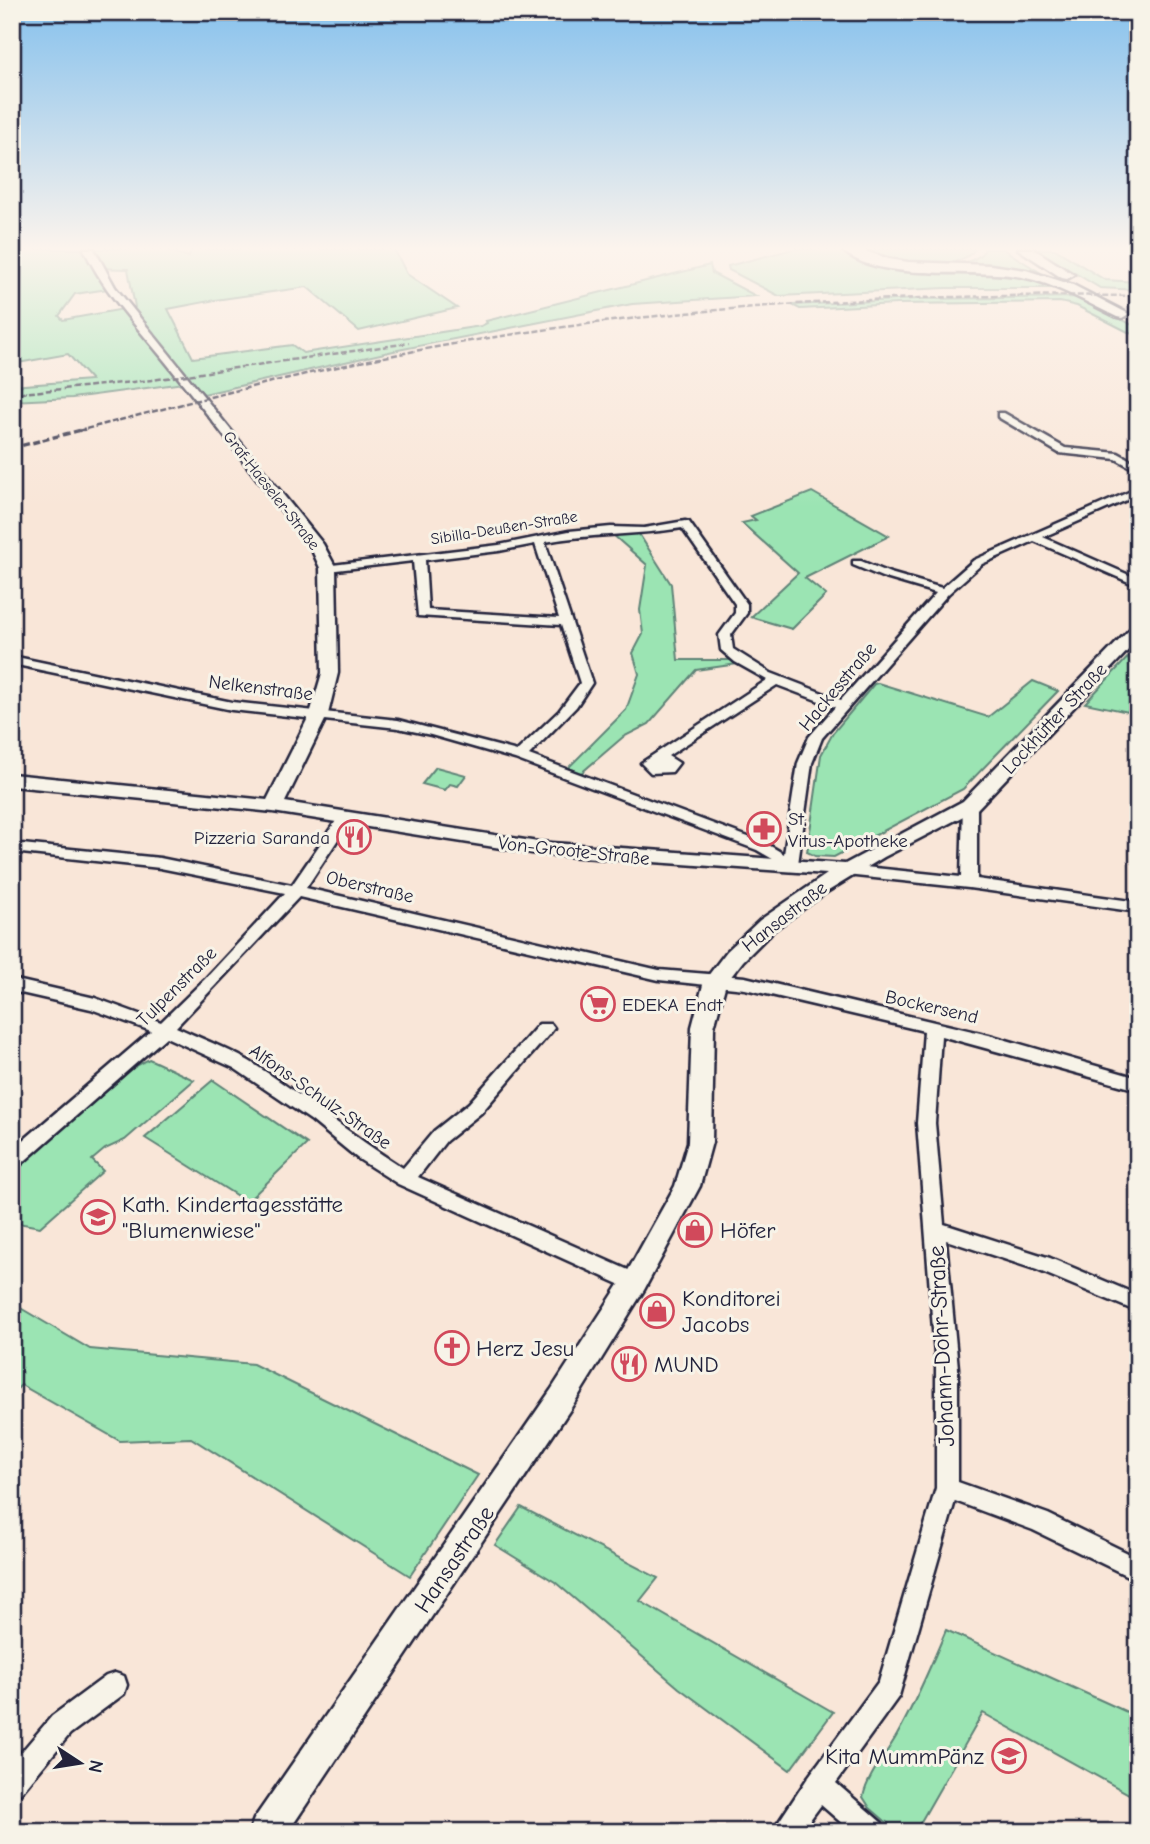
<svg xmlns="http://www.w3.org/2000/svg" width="1150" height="1844" font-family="'Comic Neue',sans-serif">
	<rect width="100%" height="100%" fill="#f9e6d8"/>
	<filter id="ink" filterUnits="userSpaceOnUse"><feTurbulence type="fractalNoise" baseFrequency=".0143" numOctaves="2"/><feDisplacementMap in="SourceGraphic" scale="14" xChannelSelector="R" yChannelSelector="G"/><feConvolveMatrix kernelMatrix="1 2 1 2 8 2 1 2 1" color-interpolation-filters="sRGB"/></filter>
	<g filter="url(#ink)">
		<g fill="#9be4b3" stroke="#5e8377" stroke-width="2" fill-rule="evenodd">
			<path d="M12 249H164L189 257 191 249H394L407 274 457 308 359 331 307 287 215 300 168 309 193 358 292 345 303 353 481 326 487 323 486 321 710 265 712 273 756 296 632 304 398 350 204 394 191 382 72 398 12 401V386L91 380 68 354 12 364ZM94 268 128 269 135 307 63 320 59 316 75 294 108 289Z"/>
			<path d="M793 249H842L863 259 1008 273 1063 288H946L779 296 729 270 728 266Z"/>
			<path d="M852 249C860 249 865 254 873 256 896 263 972 275 985 249H1003L1049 278C992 273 902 274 852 249Z"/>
			<path d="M866 249H975C958 274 890 260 866 249Z"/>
			<path d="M1035 249H1055L1105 280 1138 282V290L1100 288Z"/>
			<path d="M1081 297 1138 328V337L1077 306 1060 302 897 304 800 309 792 305 919 299Z"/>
			<path d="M812 492 889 536 805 578 826 595 792 629 751 617 798 573 742 523 756 520 751 516Z"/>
			<path d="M612 534H639L671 584 678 660H731L738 664 696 670 649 724 623 737 580 774 567 769 626 710 639 674 633 653 643 634 640 610 647 565Z"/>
			<path d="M1138 647V714L1085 703 1133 652Z"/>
			<path d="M1033 681 1058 691 963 789 834 857 815 856 807 852 821 755 833 733 874 684 878 683 988 717Z"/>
			<path d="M436 767 466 775 458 786 450 784 445 790 422 784Z"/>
			<path d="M149 1059 194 1080 125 1140 105 1149 92 1160 103 1171 40 1227 12 1222V1173L134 1067Z"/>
			<path d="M213 1080 307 1144 247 1202 145 1138Z"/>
			<path d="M12 1303 90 1349 253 1364 478 1475 410 1576 191 1438 120 1441 21 1385 12 1394Z"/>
			<path d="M521 1507 658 1578 640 1601 833 1712 790 1770 679 1688 555 1582 495 1545Z"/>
			<path d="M946 1630 1138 1717V1799L983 1713 915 1832H898L870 1808 863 1797C868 1774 886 1755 897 1735 916 1701 931 1666 946 1630Z"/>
		</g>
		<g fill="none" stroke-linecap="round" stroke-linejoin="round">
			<g stroke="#22223b" stroke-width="5">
				<g id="street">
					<path d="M998 413H1004L1065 448 1118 453 1138 464V471L1116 459 1059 453 998 417Z"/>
					<path d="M1138 488V495L1043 537 1138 579V586L1034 541 982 564 948 594 822 738 812 763 798 864 790 869 757 850 515 759 431 735 398 728 232 710 12 664V656L232 702 398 720 517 751 559 711 580 683 561 625 418 616 413 561 328 571 324 570V566L499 545 569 531 611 527 644 528 685 521 689 522 747 604V613L731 635 733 649 771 673 841 700 936 593 882 577 853 565V561H861L890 573 942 588 974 560ZM682 528 735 604V613L719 635 721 650 735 662 767 680 641 763 651 773 672 772 679 763 668 756 777 685 835 707 809 737 798 763 784 854 767 844 529 755 576 707 592 683 545 542C591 533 636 536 682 528ZM535 544 559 618 428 610 425 560 499 551Z"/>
					<path d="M970 801 977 805V879L1138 902V912L969 888 846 875 838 870 846 865 961 877 963 805Z"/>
					<path d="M345 814 352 818 306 888 659 970 745 977 989 1035 1138 1078V1090L941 1036 935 1123 944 1224 1050 1258 1138 1295V1312L1037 1270 946 1240 958 1368V1482L1048 1514 1138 1558V1581L1033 1530 955 1501 899 1696 836 1783 882 1823 886 1832H852L821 1805 801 1832H772L809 1776 879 1681 936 1488V1368L917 1123 924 1031 745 989 659 980 299 897 176 1027C200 1038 226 1048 249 1061 302 1094 350 1135 403 1168L434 1131 469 1103 539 1024H551L554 1028 551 1032 481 1113 446 1141 418 1177 642 1276 645 1282 642 1288 635 1290 628 1288 398 1184 357 1158 312 1121 234 1068 166 1037 19 1166 12 1168V1150L151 1031 91 1009 12 991V979L95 998 161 1022 205 979 285 893 160 868 12 852V843L160 858 292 885 340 815Z"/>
					<path d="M115 1673 124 1676 127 1685 124 1694 70 1734 21 1793 12 1797V1763L52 1716 106 1676Z"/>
				</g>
			</g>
			<g stroke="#22223b" stroke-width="5">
				<path id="secondary" d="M84 249H94L115 287 323 544 336 568 338 673 328 714 285 802 538 842 845 864 963 801 1132 627 1138 625V640L977 809 884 857 825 893 774 930 743 961 726 983 714 1027 712 1142 700 1186 644 1290 571 1408 288 1832H249L254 1819 551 1390 626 1274 675 1186 688 1142 692 1027 704 981 727 951 760 920 827 874 538 854 273 812 12 786V774L267 800 310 714 322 673 320 568 311 548C264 489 219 428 172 370 141 330 105 295 84 249Z"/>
			</g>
			<g stroke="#22223b" stroke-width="5">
				<g id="highway">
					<path d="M841 249H859L889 259 908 262 991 265 1026 270 1073 285 1129 314 1122 318 1117 317C1086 302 1055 284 1022 277 974 267 877 284 841 249Z"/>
					<path d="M1018 249H1034L1074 275 1067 279 1062 278Z"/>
				</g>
			</g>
			<use href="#street" fill="#f7f3e8" fill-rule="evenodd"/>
			<use href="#secondary" fill="#f7f3e8" fill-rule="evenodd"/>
			<use href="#highway" fill="#f7f3e8" fill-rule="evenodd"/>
			<g stroke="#22223b" stroke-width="2.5" stroke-dasharray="6 2.5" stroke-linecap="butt">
				<path d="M12 394 152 380 409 343"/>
				<path d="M78 431C212 396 346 361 483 339 700 304 918 293 1138 296"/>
			</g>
			<path stroke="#22223b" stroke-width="3.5" stroke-dasharray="7 3.5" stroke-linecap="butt" d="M12 448 85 429"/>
		</g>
	</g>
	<linearGradient id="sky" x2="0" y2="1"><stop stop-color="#86c1ed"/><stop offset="0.49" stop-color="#fcf4ed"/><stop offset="1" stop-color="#fcf4ed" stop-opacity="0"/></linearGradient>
	<rect width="1150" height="507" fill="url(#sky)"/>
	<defs>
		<g id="pharmacy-ring" transform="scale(1.75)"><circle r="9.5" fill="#f7f3e8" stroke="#d1495b" stroke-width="1.5"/><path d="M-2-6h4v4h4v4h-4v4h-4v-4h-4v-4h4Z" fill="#d1495b"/></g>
		<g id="restaurant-ring" transform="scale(1.75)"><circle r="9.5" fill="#f7f3e8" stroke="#d1495b" stroke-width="1.5"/><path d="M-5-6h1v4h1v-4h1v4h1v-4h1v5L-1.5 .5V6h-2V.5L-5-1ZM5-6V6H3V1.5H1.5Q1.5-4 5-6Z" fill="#d1495b"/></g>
		<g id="supermarket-ring" transform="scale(1.75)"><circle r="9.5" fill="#f7f3e8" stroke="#d1495b" stroke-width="1.5"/><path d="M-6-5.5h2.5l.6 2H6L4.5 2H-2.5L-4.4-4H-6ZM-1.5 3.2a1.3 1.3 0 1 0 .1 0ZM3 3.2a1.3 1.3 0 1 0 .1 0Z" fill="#d1495b"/></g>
		<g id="school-ring" transform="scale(1.75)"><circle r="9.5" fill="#f7f3e8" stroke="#d1495b" stroke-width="1.5"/><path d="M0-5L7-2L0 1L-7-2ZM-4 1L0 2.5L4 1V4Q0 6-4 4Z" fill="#d1495b"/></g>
		<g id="shop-ring" transform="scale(1.75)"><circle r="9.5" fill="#f7f3e8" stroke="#d1495b" stroke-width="1.5"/><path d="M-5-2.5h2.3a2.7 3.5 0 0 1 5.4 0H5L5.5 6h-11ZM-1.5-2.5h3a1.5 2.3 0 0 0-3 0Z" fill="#d1495b"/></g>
		<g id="church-ring" transform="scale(1.75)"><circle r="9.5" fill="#f7f3e8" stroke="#d1495b" stroke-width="1.5"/><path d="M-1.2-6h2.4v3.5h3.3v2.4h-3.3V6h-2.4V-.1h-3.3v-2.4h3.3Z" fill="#d1495b"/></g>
	</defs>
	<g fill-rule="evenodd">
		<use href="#pharmacy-ring" x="764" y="829"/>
		<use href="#restaurant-ring" x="354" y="837"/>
		<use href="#supermarket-ring" x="598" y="1004"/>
		<use href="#school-ring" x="98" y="1217"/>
		<use href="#shop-ring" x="695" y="1230"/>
		<use href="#shop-ring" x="657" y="1311"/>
		<use href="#church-ring" x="452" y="1348"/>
		<use href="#restaurant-ring" x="629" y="1364"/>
		<use href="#school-ring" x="1009" y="1756"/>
	</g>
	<g text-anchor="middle" stroke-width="6" stroke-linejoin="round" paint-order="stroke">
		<g font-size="16" fill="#22223b" stroke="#f7f3e8">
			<text transform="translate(272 490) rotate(52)" y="6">Graf-Haeseler-Straße</text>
			<text transform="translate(504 527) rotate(-9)" y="6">Sibilla-Deußen-Straße</text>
		</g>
		<g font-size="19" fill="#22223b" stroke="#f7f3e8">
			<text transform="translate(837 686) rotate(-50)" y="7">Hackesstraße</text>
			<text transform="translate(261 687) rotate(7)" y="7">Nelkenstraße</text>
			<text transform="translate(1054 718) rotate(-47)" y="7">Lockhütter Straße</text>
			<text transform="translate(574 850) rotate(6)" y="7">Von-Groote-Straße</text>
			<text transform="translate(370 886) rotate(13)" y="7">Oberstraße</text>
			<text transform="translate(784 916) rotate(-38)" y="7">Hansastraße</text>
			<text transform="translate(176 986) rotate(-45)" y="7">Tulpenstraße</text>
			<text transform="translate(932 1006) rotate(13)" y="7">Bockersend</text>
			<text transform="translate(321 1096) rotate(35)" y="7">Alfons-Schulz-Straße</text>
		</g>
		<g font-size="19" fill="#22223b" stroke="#f7f3e8" text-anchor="start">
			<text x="788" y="825">St.<tspan x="788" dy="22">Vitus-Apotheke</tspan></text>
			<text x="330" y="844" text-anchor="end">Pizzeria Saranda</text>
			<text x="622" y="1011">EDEKA Endt</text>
		</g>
		<g font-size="23" fill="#22223b" stroke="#f7f3e8" text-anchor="start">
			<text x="122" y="1212">Kath. Kindertagesstätte<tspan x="122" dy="26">"Blumenwiese"</tspan></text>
			<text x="720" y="1238">Höfer</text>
			<text x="682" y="1306">Konditorei<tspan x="682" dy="26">Jacobs</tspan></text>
			<text x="476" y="1356">Herz Jesu</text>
			<text x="654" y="1372">MUND</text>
			<text x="984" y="1764" text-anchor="end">Kita MummPänz</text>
		</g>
		<g font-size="23" fill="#22223b" stroke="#f7f3e8">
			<text transform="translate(941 1346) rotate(-93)" y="8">Johann-Dohr-Straße</text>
			<text transform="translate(454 1559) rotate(-56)" y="8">Hansastraße</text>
		</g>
	</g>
	<rect width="1150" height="1844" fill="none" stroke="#f7f3e8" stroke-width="42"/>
	<rect x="21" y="21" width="1108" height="1802" fill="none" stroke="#22223b" stroke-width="2.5" filter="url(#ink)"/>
	<g transform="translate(80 1763) rotate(102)" stroke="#f7f3e8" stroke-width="5" paint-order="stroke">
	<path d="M0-5L12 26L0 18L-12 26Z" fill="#22223b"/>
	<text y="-10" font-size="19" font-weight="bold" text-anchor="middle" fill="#22223b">N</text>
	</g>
</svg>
